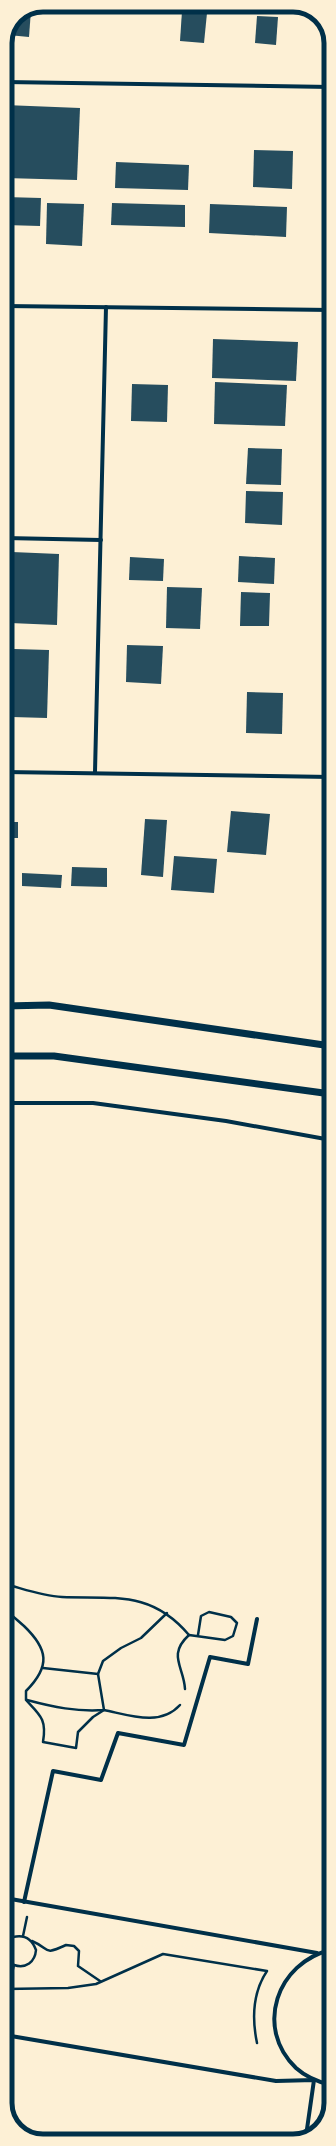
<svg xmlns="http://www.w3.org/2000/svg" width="336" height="2146" font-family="Quicksand,sans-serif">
	<rect width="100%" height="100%" fill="#fdf0d5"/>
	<g fill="#264d5e">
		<path d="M31 10 29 37 8 35 16 16Z"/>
		<path d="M182 11 207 13 204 43 180 41Z"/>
		<path d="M257 16 278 17 276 45 255 43Z"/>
		<path d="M5 105 80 108 77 180 5 178Z"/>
		<path d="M254 150 293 151 292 189 253 187Z"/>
		<path d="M116 162 189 165 188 190 115 188Z"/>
		<path d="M5 197 41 198 40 226 5 225Z"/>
		<path d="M47 203 84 204 82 246 46 244Z"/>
		<path d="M112 203 185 205V227L111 225Z"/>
		<path d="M210 204 287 207 286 237 209 233Z"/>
		<path d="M213 339 298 342 296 381 212 378Z"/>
		<path d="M215 382 287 385 285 426 214 424Z"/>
		<path d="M132 384 168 385 167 422 131 421Z"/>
		<path d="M248 448 282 449 281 485 246 484Z"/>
		<path d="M246 491 283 492 282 525 245 523Z"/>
		<path d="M12 552 59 554 57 625 10 623Z"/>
		<path d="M239 556 275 558 274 584 238 582Z"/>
		<path d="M130 557 164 559 163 581 129 580Z"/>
		<path d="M167 587 202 588 200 629 166 628Z"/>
		<path d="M241 592 270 593 269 626H240Z"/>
		<path d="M127 645 163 646 161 684 126 682Z"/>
		<path d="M14 649 49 650 47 718 12 717Z"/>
		<path d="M247 692 283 693 282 734 246 733Z"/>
		<path d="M231 811 270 814 266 855 227 852Z"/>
		<path d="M145 819 167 820 163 877 141 875Z"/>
		<rect x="5" y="822" width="13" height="16"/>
		<path d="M174 856 217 859 214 893 171 890Z"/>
		<path d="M72 867 107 868V887L71 886Z"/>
		<path d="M22 873 62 875 61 888 22 886Z"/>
	</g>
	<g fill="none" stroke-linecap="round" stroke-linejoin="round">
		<g stroke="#003049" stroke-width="2.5">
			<path d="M5 1584C24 1589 42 1596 62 1597 114 1599 151 1590 189 1635"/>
			<path d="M5 1610C12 1615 18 1621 24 1626 48 1649 51 1666 26 1691V1700C40 1715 47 1719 43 1742L76 1748 78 1732 93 1717 104 1710C129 1715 160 1727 180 1705"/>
			<path d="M43 1668 98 1674"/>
			<path d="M185 1689C184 1667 167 1655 189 1635L225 1640 233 1636 237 1623 231 1617 209 1612 201 1616 198 1635"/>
			<path d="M27 1700C53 1707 77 1712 104 1710L98 1674 103 1661 121 1648 141 1638 167 1613"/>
			<path d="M23 1936 27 1917"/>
			<path d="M5 1937H13"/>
			<path d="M32 1941C51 1949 42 1956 66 1945L74 1946 79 1951 78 1966 100 1981"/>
			<path d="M5 1946 13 1937C25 1934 32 1939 36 1950 35 1962 26 1969 14 1965L5 1955"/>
			<path d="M5 1989 68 1988 96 1984 163 1954 267 1971C253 1992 252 2019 257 2043"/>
			<path d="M8 1989 14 1965"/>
		</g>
		<g stroke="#003049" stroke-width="4">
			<path d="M5 82 331 87"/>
			<path d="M5 306 331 310"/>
			<path d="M5 538 101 540"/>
			<path d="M5 772 331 777"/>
			<path d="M95 772 106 307"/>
			<path d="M331 777V765"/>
			<path d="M5 1103H93L226 1121 331 1140"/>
			<path d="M5 1898 317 1953"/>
			<path d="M24 1902 53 1771 101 1780 118 1733 184 1745 210 1657 248 1664 257 1619"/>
			<path d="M331 1950C277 1962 254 2028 296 2068 306 2077 318 2082 331 2085"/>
			<path d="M5 2035 276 2081 314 2080 306 2136"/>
		</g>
		<g stroke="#003049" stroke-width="7">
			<path d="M5 1006 49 1005 331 1046"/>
			<path d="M5 1056H54L331 1094"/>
		</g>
	</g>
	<path d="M0 0H336V2146H0ZM43 12H293A31 31 0 0 1 324 43V2103A31 31 0 0 1 293 2134H43A31 31 0 0 1 12 2103V43A31 31 0 0 1 43 12Z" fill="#fdf0d5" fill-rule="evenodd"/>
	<path fill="none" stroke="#003049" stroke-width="5" d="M43 12H293A31 31 0 0 1 324 43V2103A31 31 0 0 1 293 2134H43A31 31 0 0 1 12 2103V43A31 31 0 0 1 43 12Z"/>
</svg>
